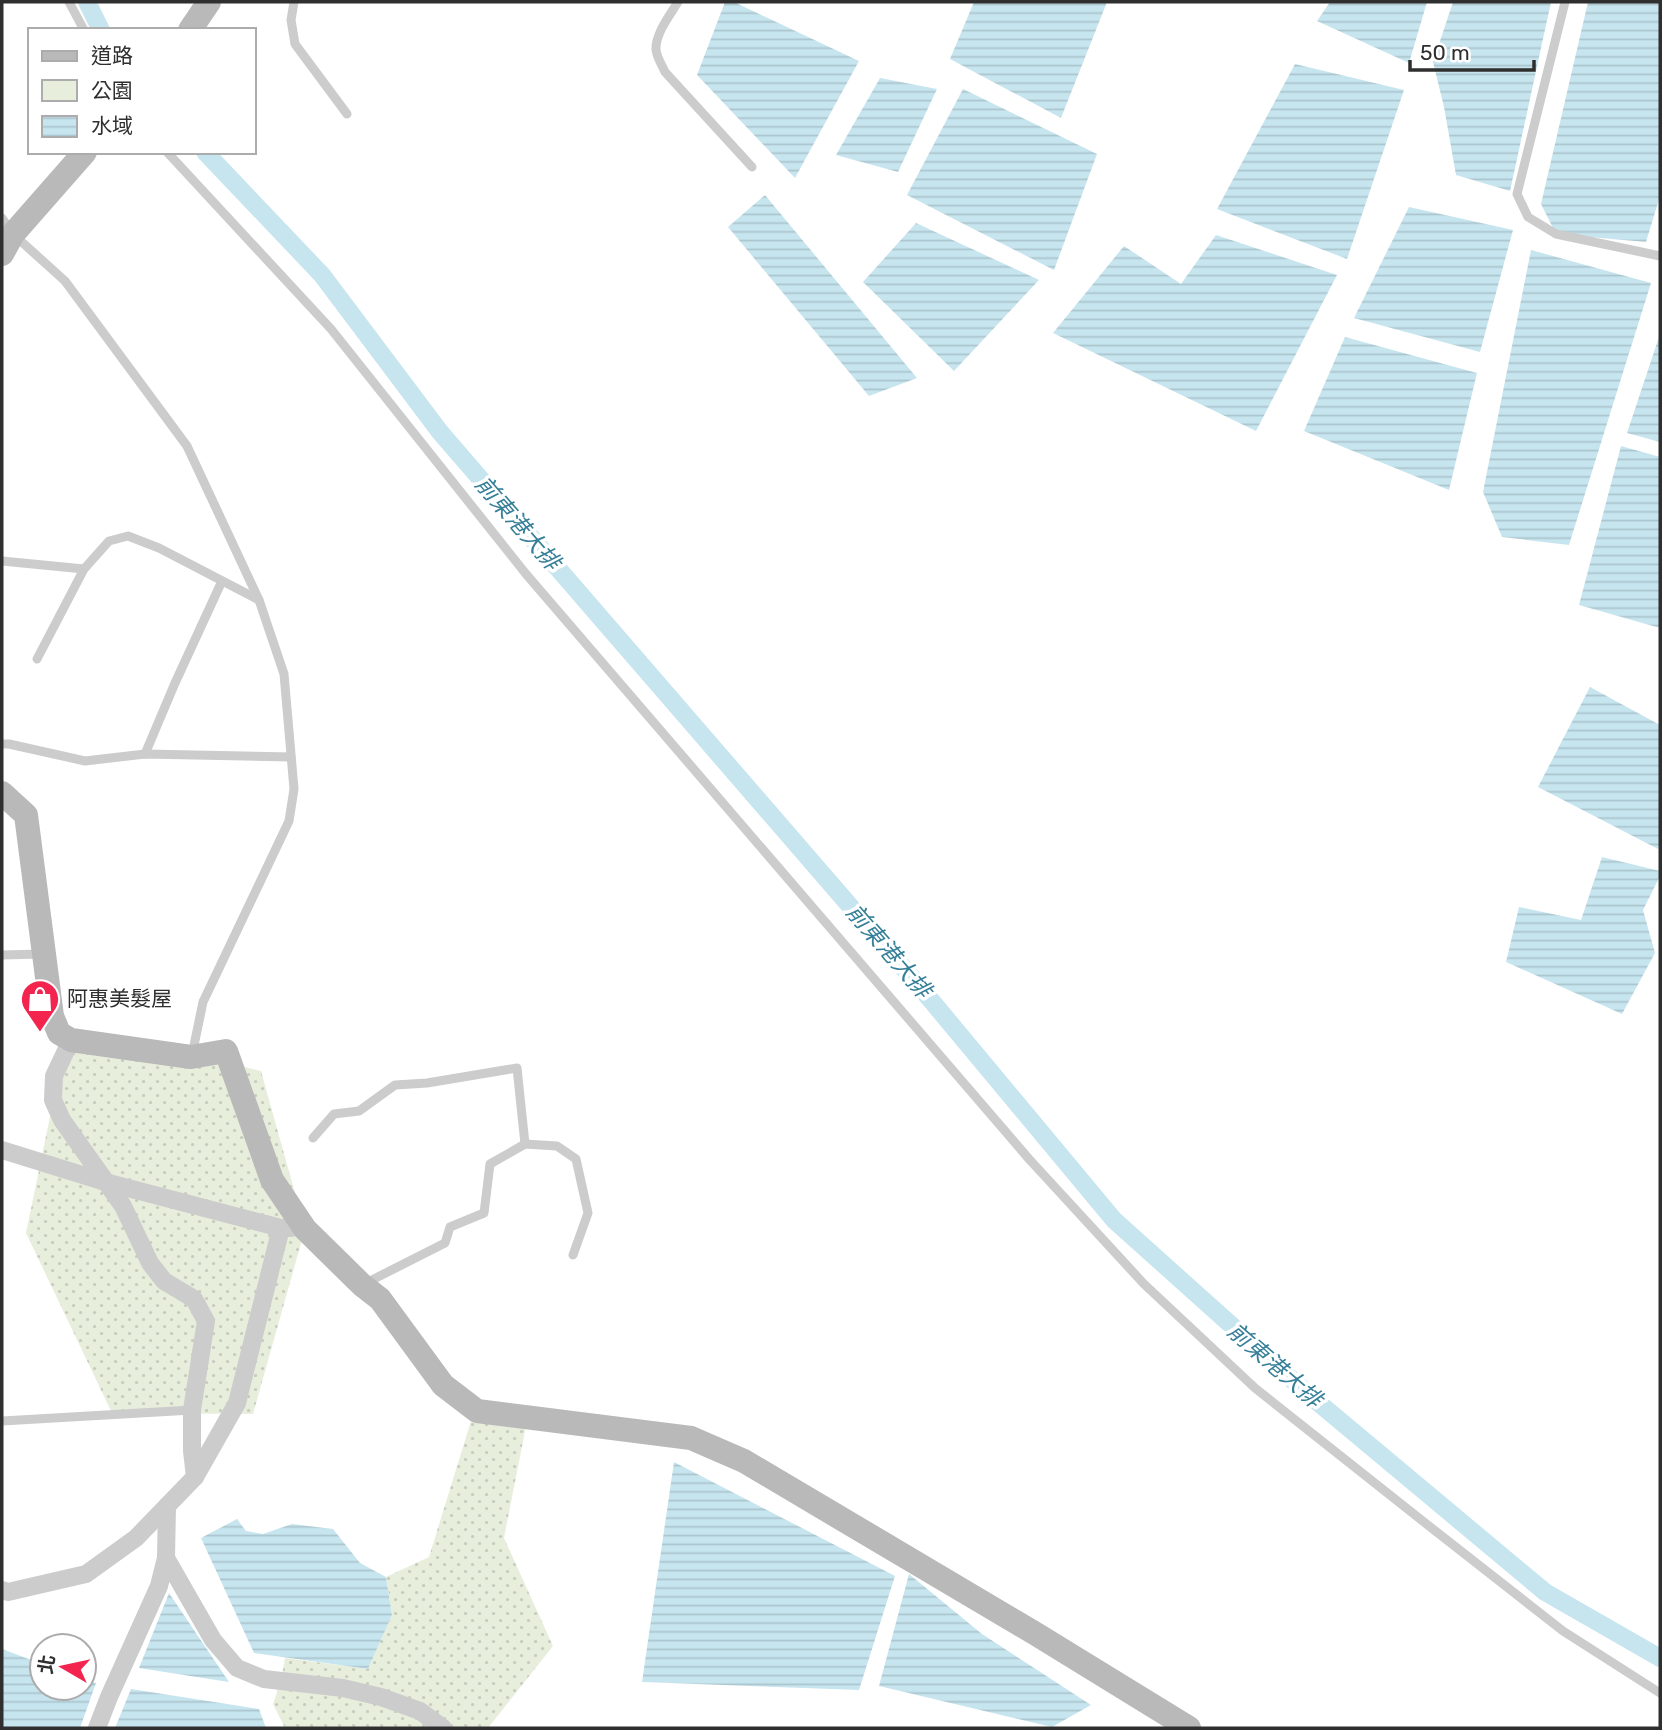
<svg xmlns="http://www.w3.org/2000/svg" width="1662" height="1730" font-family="Rubik,'Noto Sans TC',sans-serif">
	<defs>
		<pattern id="green-dots" width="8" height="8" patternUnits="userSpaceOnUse" patternTransform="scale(1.75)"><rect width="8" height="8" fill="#e8eedc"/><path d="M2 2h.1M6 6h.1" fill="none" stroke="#c7ccbd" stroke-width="1.8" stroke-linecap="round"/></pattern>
		<pattern id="water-rules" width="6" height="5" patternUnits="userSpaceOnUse" patternTransform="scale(1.75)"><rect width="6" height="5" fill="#c7e5ef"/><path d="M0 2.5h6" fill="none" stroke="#abc5cd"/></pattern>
	</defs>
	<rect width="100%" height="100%" fill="#fff"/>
	<g fill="url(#green-dots)">
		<path d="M65 1044 227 1063 261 1071 305 1229 253 1414 112 1413 26 1233Z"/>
		<path d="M475 1408 526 1426 504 1538 553 1646 488 1728H285L273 1704 281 1681 285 1658 368 1669 392 1615 386 1577 429 1557Z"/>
	</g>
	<g fill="url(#water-rules)">
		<path d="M725 2H734L859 61 795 178 697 75Z"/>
		<path d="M974 2H1107L1061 118 950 59Z"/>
		<path d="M1330 2H1427L1409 63 1317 21Z"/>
		<path d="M1453 2H1551L1510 191 1456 175 1444 107 1433 62Z"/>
		<path d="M1588 2H1660V196L1646 242 1556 234 1541 204Z"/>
		<path d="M1295 64 1404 90 1347 259 1217 209Z"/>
		<path d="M880 78 937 89 898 172 836 155Z"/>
		<path d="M963 89 1097 154 1054 270 907 195Z"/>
		<path d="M765 195 917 378 869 396 728 227Z"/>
		<path d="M1409 207 1513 230 1480 352 1354 318Z"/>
		<path d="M916 223 1039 280 954 371 863 282Z"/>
		<path d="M1216 235 1337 275 1256 431 1053 333 1124 246 1181 284Z"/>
		<path d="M1531 250 1651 283 1569 545 1502 537 1483 492Z"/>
		<path d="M1660 334V442L1627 433Z"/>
		<path d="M1345 337 1477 373 1449 490 1304 431Z"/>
		<path d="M1621 446 1660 457V628L1579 605Z"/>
		<path d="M1590 687 1660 725V843L1658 849 1538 787Z"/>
		<path d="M1602 857 1660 871V876L1643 910 1655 953 1622 1014 1506 962 1519 907 1581 920Z"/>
		<path d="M674 1462 895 1576 859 1690 642 1682Z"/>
		<path d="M237 1519 246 1531 263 1534 292 1524 333 1529 360 1563 386 1577 392 1615 368 1669 254 1653 201 1538Z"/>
		<path d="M909 1574 982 1634 1091 1705 1052 1727 879 1686Z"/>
		<path d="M169 1593 229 1682 139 1668Z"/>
		<path d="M2 1649 42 1664V1688H84V1679L96 1683 80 1728H2Z"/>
		<path d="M131 1689 259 1709 266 1728H115Z"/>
	</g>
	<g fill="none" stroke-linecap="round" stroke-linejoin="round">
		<g stroke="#c7e5ef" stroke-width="18">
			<path d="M87 2 101 30"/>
			<path d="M205 152 322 275 440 432 920 987 1114 1220 1308 1394 1545 1592 1660 1658"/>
		</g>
		<g stroke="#ccc" stroke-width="9">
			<path d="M69 2 84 30"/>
			<path d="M294 2 291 20 295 44 347 114"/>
			<path d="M678 2C670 15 655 34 656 50 657 58 662 65 665 72L752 167"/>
			<path d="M1565 2 1517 194 1528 217 1556 234 1660 256"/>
			<path d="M167 152 331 329 526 574 1029 1159 1144 1284 1255 1388 1429 1526 1563 1631 1660 1693"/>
			<path d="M2 218 13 234 65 281 187 446 259 600 284 674 294 789 289 821 203 1002 192 1055"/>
			<path d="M2 561 84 569"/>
			<path d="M37 659 84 569 109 541 128 536 159 548 259 600"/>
			<path d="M2 744H9L85 761 145 754 291 757"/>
			<path d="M145 754 175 683 222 581"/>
			<path d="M2 955 42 954"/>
			<path d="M313 1138 334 1114 359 1111 395 1085 427 1083 517 1068 525 1144 557 1146 576 1159 588 1213 573 1255"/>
			<path d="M364 1284 445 1243 450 1227 484 1213 490 1164 525 1144"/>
			<path d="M2 1421 192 1410"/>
		</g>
		<g stroke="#ccc" stroke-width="18">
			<path d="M71 1040 54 1076 53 1100 62 1120 123 1206 150 1263 164 1281 194 1299 206 1321 192 1410V1451L195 1477"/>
			<path d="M2 1150 105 1182 281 1228H292"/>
			<path d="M166 1558 213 1640 237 1668 264 1679 343 1688 381 1697 420 1711 443 1728"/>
			<path d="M2 1590 8 1592 86 1574 136 1538 195 1477 237 1403 281 1228"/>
			<path d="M97 1728 109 1697 159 1586 166 1558 167 1506"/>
		</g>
		<g stroke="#b9b9b9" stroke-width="24">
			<path d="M190 30 209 2"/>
			<path d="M2 254 13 234 85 152"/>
			<path d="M2 793 26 815 52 1016 59 1033 71 1040 191 1057 226 1051 272 1180 305 1229 362 1285 380 1299 443 1385 477 1411 691 1438 744 1461 1036 1634 1189 1728"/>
		</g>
	</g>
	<defs>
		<g id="shop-pin" transform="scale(2.0125)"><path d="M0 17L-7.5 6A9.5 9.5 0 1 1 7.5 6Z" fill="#f3254f" stroke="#fff"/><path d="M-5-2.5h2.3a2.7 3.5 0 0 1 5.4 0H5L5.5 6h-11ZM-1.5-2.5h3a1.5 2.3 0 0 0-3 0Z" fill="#fff"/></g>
	</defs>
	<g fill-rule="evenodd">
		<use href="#shop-pin" x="40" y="999"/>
	</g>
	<g text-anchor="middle" stroke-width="7" stroke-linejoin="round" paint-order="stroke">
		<g font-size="21" fill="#2f2f2f" stroke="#fff" text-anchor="start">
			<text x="67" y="1006">阿惠美髮屋</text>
		</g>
		<g font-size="23" font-style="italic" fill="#367f98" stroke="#fff">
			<text transform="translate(518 523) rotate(49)" y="8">前東港大排</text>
			<text transform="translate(889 951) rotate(49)" y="8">前東港大排</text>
			<text transform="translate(1275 1365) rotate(41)" y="8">前東港大排</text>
		</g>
	</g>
	<rect width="1662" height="1730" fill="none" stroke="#2f2f2f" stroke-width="7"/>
	<rect x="28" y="28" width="228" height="126" fill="#ffffff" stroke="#acacac" stroke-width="2"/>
	<rect x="42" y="51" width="35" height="10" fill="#b9b9b9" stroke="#acacac" stroke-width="2"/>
	<text x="91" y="63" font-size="21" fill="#2f2f2f">道路</text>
	<rect x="42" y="80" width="35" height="21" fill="#e8eedc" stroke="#acacac" stroke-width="2"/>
	<text x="91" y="98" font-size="21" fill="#2f2f2f">公園</text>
	<rect x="42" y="116" width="35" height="21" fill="url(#water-rules)" stroke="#acacac" stroke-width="2"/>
	<text x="91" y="133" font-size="21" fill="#2f2f2f">水域</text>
	<g transform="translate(63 1667) rotate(279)"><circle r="33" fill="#ffffff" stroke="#acacac" stroke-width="2"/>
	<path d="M0-5L12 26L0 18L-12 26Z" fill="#f3254f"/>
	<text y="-10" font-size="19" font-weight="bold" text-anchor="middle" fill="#2f2f2f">北</text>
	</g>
	<path d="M1410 60v10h124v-10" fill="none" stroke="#2f2f2f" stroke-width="3.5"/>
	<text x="1420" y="60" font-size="21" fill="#2f2f2f" stroke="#ffffff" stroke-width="5" paint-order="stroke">50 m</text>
</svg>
